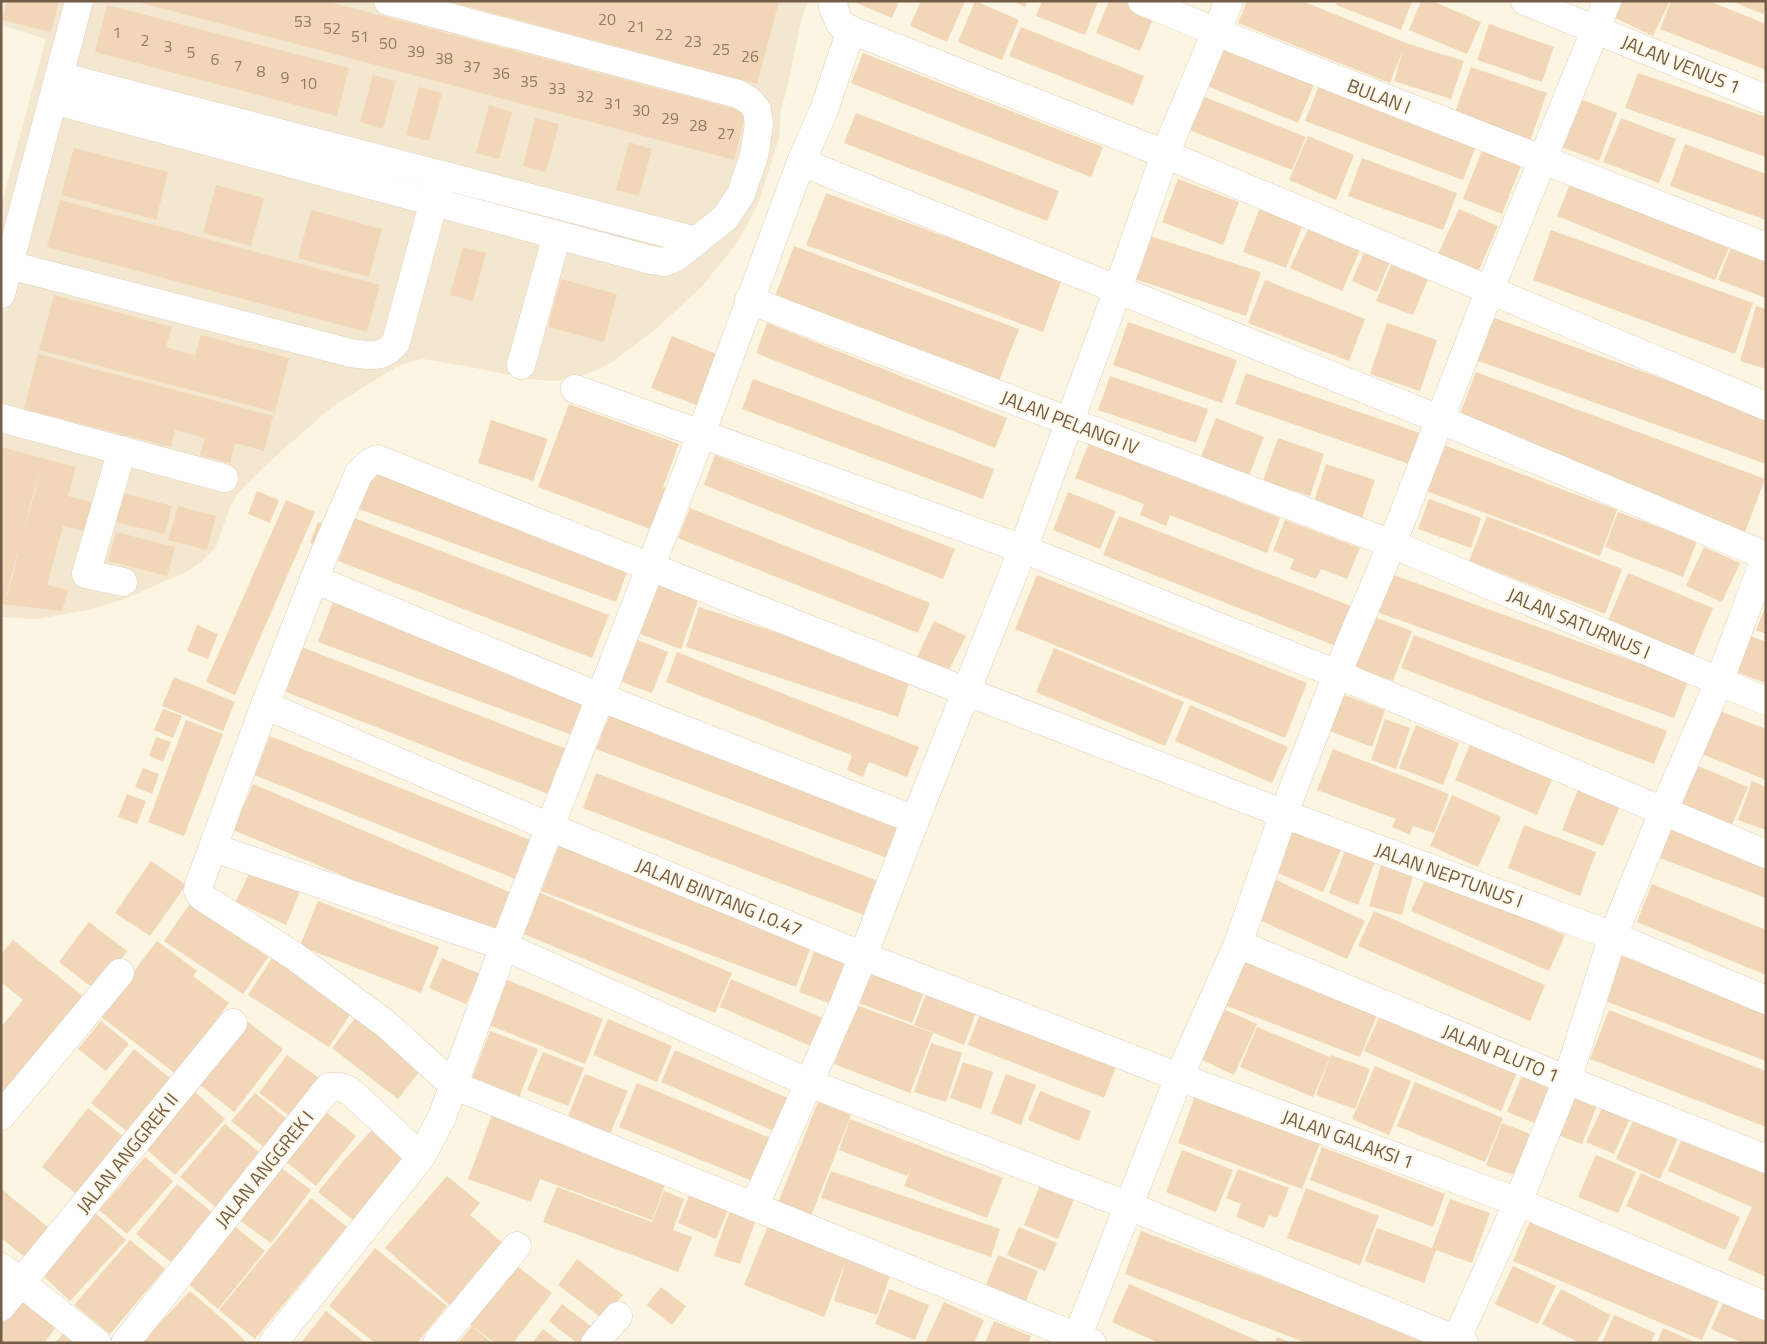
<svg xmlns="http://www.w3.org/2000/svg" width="1767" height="1344" font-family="'Titillium Web',sans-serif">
	<rect width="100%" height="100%" fill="#fcf5e1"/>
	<path fill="#f4e7cf" d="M4 1H808L801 21 786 93 781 108 779 138 759 201 746 228 730 252 701 287 657 328 612 362 599 369 571 380 554 381 528 379 466 366 423 359 409 362 395 368 333 406 268 463 238 493 231 505 216 547 201 562 188 571 122 600 88 610 37 619 1 617V206L46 39 1 25V12Z"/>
	<g fill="#f2d6b8" fill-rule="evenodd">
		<path d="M7 1H59L51 32 2 20Z"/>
		<path d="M134 1H326L746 112 734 160Z"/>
		<path d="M447 1H779L757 84Z"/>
		<path d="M852 1H899L892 18Z"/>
		<path d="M921 1H965L947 42 910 26Z"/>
		<path d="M975 1 1019 20 1002 60 958 42Z"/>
		<path d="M1012 1H1027L1025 7Z"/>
		<path d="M1042 1H1098L1085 35 1036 16Z"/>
		<path d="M1109 1H1124L1155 13 1140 51 1096 33Z"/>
		<path d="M1247 1H1302L1406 43 1464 61 1451 99 1394 81 1403 50 1390 83 1238 23Z"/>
		<path d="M1337 1H1412L1401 30 1336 5Z"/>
		<path d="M1421 1H1432L1481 22 1467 54 1409 30Z"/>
		<path d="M1613 1H1670L1653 36 1607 14Z"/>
		<path d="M1671 1H1709L1766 24V70L1660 29Z"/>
		<path d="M1731 1H1766V8L1763 14Z"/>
		<path d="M107 5 349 68 337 116 95 52Z"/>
		<path d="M1489 24 1554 47 1542 82 1477 60Z"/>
		<path d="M1021 27 1144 76 1133 105 1009 56Z"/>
		<path d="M1226 40 1317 77 1298 123 1207 86Z"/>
		<path d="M863 53 1103 147 1091 177 851 83Z"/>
		<path d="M1471 67 1547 93 1529 144 1453 118Z"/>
		<path d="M1638 73 1766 117V157L1625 108Z"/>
		<path d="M373 75 396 81 383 129 360 122Z"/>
		<path d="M1320 83 1478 141 1463 180 1305 121Z"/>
		<path d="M419 87 442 93 429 141 406 135Z"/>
		<path d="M1202 96 1306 137 1292 170 1189 130Z"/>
		<path d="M1572 96 1617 113 1599 161 1554 144Z"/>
		<path d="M489 105 512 112 499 159 476 153Z"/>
		<path d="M856 113 1059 191 1047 221 844 143Z"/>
		<path d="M535 118 559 124 546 172 523 166Z"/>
		<path d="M1621 118 1676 139 1659 183 1603 162Z"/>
		<path d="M1308 136 1354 155 1336 200 1289 180Z"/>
		<path d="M629 142 652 149 639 196 616 190Z"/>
		<path d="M1485 143 1524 158 1502 214 1463 199Z"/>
		<path d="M1685 144 1766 174V220L1670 186Z"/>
		<path d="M74 148 168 172 156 220 61 195Z"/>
		<path d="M1362 158 1457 193 1443 230 1348 196Z"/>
		<path d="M1573 177 1732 241 1715 280 1557 216Z"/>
		<path d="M1178 179 1239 202 1223 245 1162 222Z"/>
		<path d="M216 185 264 198 251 246 203 233Z"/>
		<path d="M826 193 1062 279 1043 332 806 245Z"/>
		<path d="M60 200 380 285 367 332 47 247Z"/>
		<path d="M1261 205 1304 222 1286 268 1243 252Z"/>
		<path d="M1459 209 1498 226 1477 274 1437 256Z"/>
		<path d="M311 210 382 229 369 277 298 258Z"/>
		<path d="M1310 225 1361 248 1342 291 1290 268Z"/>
		<path d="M1551 230 1753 303 1735 354 1533 280Z"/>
		<path d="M1150 236 1261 272 1246 316 1135 279Z"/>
		<path d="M1732 245 1766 258V298L1718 280Z"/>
		<path d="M794 246 1019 329 999 381 774 299Z"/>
		<path d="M463 247 486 253 473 301 450 295Z"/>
		<path d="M1366 248 1391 259 1377 292 1352 281Z"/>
		<path d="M1391 265 1428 279 1413 315 1376 301Z"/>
		<path d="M561 279 617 294 604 342 548 327Z"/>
		<path d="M1265 280 1365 319 1349 361 1248 323Z"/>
		<path d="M54 295 172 327 166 347 195 356 201 335 289 358 275 412 39 350Z"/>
		<path d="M1756 306 1766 309V369L1740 361Z"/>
		<path d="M1489 316 1766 416V464L1473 359Z"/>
		<path d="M1128 322 1237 360 1222 403 1113 365Z"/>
		<path d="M767 323 1007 418 995 448 756 353Z"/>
		<path d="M1387 323 1437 340 1420 391 1370 374Z"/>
		<path d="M672 336 719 355 699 406 651 388Z"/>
		<path d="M38 354 273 416 264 451 235 443 230 463 200 455 205 438 175 430 171 447 24 409Z"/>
		<path d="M1476 372 1765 479 1745 532 1456 424Z"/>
		<path d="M1246 373 1420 433 1409 464 1235 404Z"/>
		<path d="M1110 376 1208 409 1196 443 1098 410Z"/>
		<path d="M753 379 994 469 983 499 742 409Z"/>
		<path d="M569 404 679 444 663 487 666 488 650 529 538 487Z"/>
		<path d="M1216 418 1264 437 1249 476 1201 457Z"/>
		<path d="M491 420 548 439 533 481 478 463Z"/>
		<path d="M1278 438 1324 454 1310 496 1263 481Z"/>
		<path d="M1436 442 1617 510 1600 556 1418 488Z"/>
		<path d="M1089 443 1280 518 1267 553 1170 515 1166 526 1140 515 1144 504 1075 478Z"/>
		<path d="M1 447 76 467 68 496 98 504 91 533 63 526 47 585 68 590 62 611 1 604ZM41 466 36 488 21 541 27 517ZM17 554H18L7 597H6Z"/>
		<path d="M715 455 955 549 943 579 704 485Z"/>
		<path d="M1326 464 1375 480 1361 521 1313 505Z"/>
		<path d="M374 468 631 561 616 602 359 509Z"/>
		<path d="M257 491 279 500 270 523 248 514Z"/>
		<path d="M1068 492 1116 511 1100 549 1053 530Z"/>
		<path d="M123 493 172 506 165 534 115 522Z"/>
		<path d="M1429 499 1481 518 1471 548 1418 529Z"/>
		<path d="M286 500 315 512 235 695 206 682Z"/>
		<path d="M178 506 216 516 207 550 168 540Z"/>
		<path d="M690 508 930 603 918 633 678 538Z"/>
		<path d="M1618 512 1697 541 1683 577 1605 547Z"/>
		<path d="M1119 516 1351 606 1336 646 1103 555Z"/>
		<path d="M1487 516 1622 569 1605 614 1469 561Z"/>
		<path d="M354 518 609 615 592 658 338 561Z"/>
		<path d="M1285 520 1360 548 1347 579 1321 569 1316 579 1290 569 1294 559 1273 551Z"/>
		<path d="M318 522 327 525 319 546 310 543Z"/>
		<path d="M116 532 175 547 167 576 108 561Z"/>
		<path d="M1704 547 1740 563 1722 602 1686 586Z"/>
		<path d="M1388 573 1688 681 1674 718 1374 611Z"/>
		<path d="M1628 573 1713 608 1692 658 1607 623Z"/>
		<path d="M1037 575 1307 683 1285 738 1015 629Z"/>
		<path d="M659 584 699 598 681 649 640 634Z"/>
		<path d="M333 602 587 695 572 735 318 642Z"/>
		<path d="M1766 605V634L1756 630Z"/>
		<path d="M699 607 911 677 898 717 686 647Z"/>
		<path d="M1366 614 1412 631 1393 681 1347 664Z"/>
		<path d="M934 621 966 636 948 672 917 657Z"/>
		<path d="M197 625 218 634 208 659 187 651Z"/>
		<path d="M1414 635 1667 731 1654 764 1401 668Z"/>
		<path d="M628 636 668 652 652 693 611 678Z"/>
		<path d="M1750 636 1766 642V683L1736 672Z"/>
		<path d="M299 646 569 750 551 795 281 690Z"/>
		<path d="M1054 648 1184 702 1165 746 1036 692Z"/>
		<path d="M677 652 919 747 907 777 869 762 863 777 847 770 852 756 851 755 666 682Z"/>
		<path d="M174 677 235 702 223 731 162 706Z"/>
		<path d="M1333 691 1385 710 1372 747 1319 727Z"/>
		<path d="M1190 705 1288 747 1272 783 1175 741Z"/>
		<path d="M163 709 182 716 173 738 154 730Z"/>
		<path d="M1715 709 1766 729V780L1697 752Z"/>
		<path d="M611 711 901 820 887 858 596 749Z"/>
		<path d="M1385 719 1410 728 1396 769 1371 760Z"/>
		<path d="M186 720 223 734 184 836 148 822Z"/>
		<path d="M1416 725 1459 743 1443 785 1399 768Z"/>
		<path d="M270 736 533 841 518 880 254 775Z"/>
		<path d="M156 737 171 742 163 762 149 756Z"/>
		<path d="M1472 740 1554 775 1537 815 1455 780Z"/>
		<path d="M1333 749 1449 794 1434 833 1413 826 1410 835 1392 827 1396 819 1317 790Z"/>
		<path d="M1691 763 1748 787 1728 834 1671 810Z"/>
		<path d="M143 768 159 774 152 794 135 787Z"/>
		<path d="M596 773 878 881 864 915 583 808Z"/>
		<path d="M1752 781 1766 787V830L1738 820Z"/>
		<path d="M1581 782 1623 799 1603 846 1562 830Z"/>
		<path d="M253 784 512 893 493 938 233 830Z"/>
		<path d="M127 794 146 801 137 824 118 817Z"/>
		<path d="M1452 795 1501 817 1478 867 1430 846Z"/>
		<path d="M1524 825 1596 852 1580 896 1508 868Z"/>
		<path d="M1290 826 1342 847 1323 892 1271 870Z"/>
		<path d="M1669 826 1766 863V898L1657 857Z"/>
		<path d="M560 843 814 938 796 987 541 891Z"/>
		<path d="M1345 851 1375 862 1358 905 1329 893Z"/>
		<path d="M1383 858 1415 868 1402 915 1369 906Z"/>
		<path d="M151 861 186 885 150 936 115 913Z"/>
		<path d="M253 865 302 887 286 925 236 902Z"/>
		<path d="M1427 875 1565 935 1549 971 1411 911Z"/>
		<path d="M1274 879 1365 921 1347 959 1255 918Z"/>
		<path d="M1652 884 1766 930V975L1637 922Z"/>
		<path d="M538 892 732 973 715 1013 521 933Z"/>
		<path d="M196 895 275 947 243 994 164 941Z"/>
		<path d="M318 901 439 947 421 993 300 946Z"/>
		<path d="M1374 911 1545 985 1530 1021 1358 946Z"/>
		<path d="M89 922 127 951 97 991 59 962Z"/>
		<path d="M13 940 89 1001 1 1109V1027L23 1000 1 982V954Z"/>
		<path d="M157 941 197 971 193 976 229 1003 176 1074 100 1016Z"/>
		<path d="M814 952 850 966 835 1005 799 992Z"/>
		<path d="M274 955 355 1007 329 1047 248 995Z"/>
		<path d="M1239 955 1379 1010 1360 1057 1219 1003Z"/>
		<path d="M1621 956 1766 1010V1061L1605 1001Z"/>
		<path d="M442 958 480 974 466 1004 429 988Z"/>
		<path d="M875 963 928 982 912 1023 859 1003Z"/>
		<path d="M505 979 603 1019 585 1064 487 1024Z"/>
		<path d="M731 979 823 1018 811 1046 720 1007Z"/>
		<path d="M927 992 977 1010 964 1045 914 1025Z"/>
		<path d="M856 1005 933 1033 910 1093 834 1064Z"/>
		<path d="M1219 1007 1257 1024 1234 1075 1196 1057Z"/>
		<path d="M1609 1010 1766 1071V1127L1590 1059Z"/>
		<path d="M1382 1011 1518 1070 1501 1111 1364 1051Z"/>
		<path d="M980 1014 1116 1067 1104 1098 968 1045Z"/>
		<path d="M356 1017 422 1068 398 1099 332 1048Z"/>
		<path d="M608 1019 672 1046 657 1082 593 1055Z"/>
		<path d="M101 1021 129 1044 106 1071 78 1049Z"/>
		<path d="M248 1022 283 1049 234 1112 199 1084Z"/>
		<path d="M1257 1027 1330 1057 1313 1097 1240 1067Z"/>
		<path d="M490 1031 538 1049 518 1100 471 1081Z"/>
		<path d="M931 1043 962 1053 946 1102 914 1092Z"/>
		<path d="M134 1049 171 1079 128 1132 91 1103Z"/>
		<path d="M675 1050 795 1101 781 1134 661 1082Z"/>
		<path d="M543 1052 584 1068 568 1106 527 1090Z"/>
		<path d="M287 1055 322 1080 294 1119 259 1093Z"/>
		<path d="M1331 1055 1370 1069 1355 1109 1316 1095Z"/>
		<path d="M963 1062 993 1072 981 1109 950 1098Z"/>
		<path d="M1375 1066 1411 1081 1389 1135 1352 1119Z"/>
		<path d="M585 1074 628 1091 610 1134 568 1116Z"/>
		<path d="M1006 1074 1036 1085 1021 1125 991 1113Z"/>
		<path d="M1522 1075 1560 1090 1545 1127 1507 1112Z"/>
		<path d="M1415 1082 1503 1118 1485 1162 1397 1126Z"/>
		<path d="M637 1083 775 1140 758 1183 619 1127Z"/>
		<path d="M1572 1089 1599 1100 1582 1144 1555 1134Z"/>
		<path d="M193 1090 225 1119 175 1175 143 1146Z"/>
		<path d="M1040 1091 1091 1111 1079 1141 1028 1120Z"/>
		<path d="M255 1093 292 1123 269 1151 231 1121Z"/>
		<path d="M1196 1093 1321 1141 1302 1189 1178 1143Z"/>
		<path d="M818 1102 851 1115 811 1216 778 1203Z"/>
		<path d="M1605 1102 1632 1114 1614 1154 1586 1142Z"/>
		<path d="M88 1108 124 1137 78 1195 42 1167Z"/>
		<path d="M322 1109 356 1136 316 1186 283 1159Z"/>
		<path d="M1638 1110 1682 1129 1660 1179 1616 1159Z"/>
		<path d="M492 1115 667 1180 652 1220 540 1179 531 1202 468 1179Z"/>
		<path d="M850 1119 1003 1178 987 1218 904 1186 913 1164 907 1176 839 1150Z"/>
		<path d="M1502 1123 1541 1138 1525 1179 1486 1165Z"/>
		<path d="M225 1124 265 1157 220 1211 180 1177Z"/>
		<path d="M376 1126 408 1157 377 1189 353 1220 318 1192 345 1159Z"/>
		<path d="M1686 1129 1766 1163V1277L1728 1260 1752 1207 1668 1171Z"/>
		<path d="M1322 1147 1445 1194 1433 1227 1310 1180Z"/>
		<path d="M1182 1150 1233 1170 1216 1212 1166 1192Z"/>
		<path d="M1596 1155 1636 1172 1618 1213 1578 1197Z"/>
		<path d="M145 1157 173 1181 127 1234 99 1210Z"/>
		<path d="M276 1164 311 1190 271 1243 235 1217Z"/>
		<path d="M1238 1169 1289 1188 1277 1218 1269 1215 1264 1228 1236 1217 1241 1204 1226 1198Z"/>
		<path d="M831 1171 1000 1229 991 1257 821 1198Z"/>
		<path d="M1641 1173 1740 1217 1725 1250 1626 1206Z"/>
		<path d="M447 1176 480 1203 470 1215 506 1246 453 1308 385 1248Z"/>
		<path d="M1042 1180 1076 1194 1058 1239 1024 1225Z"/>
		<path d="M177 1184 212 1212 171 1262 136 1234Z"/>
		<path d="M557 1187 652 1222 664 1191 684 1199 673 1230 692 1237 678 1272 543 1222Z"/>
		<path d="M1306 1188 1379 1216 1360 1265 1287 1238Z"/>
		<path d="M1 1189 49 1228 25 1257 1 1238Z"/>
		<path d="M692 1189 730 1205 716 1239 678 1223Z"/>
		<path d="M311 1198 347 1227 255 1339 219 1310Z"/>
		<path d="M1450 1199 1490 1213 1472 1263 1436 1250 1424 1283 1365 1261 1377 1228 1432 1248Z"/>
		<path d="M732 1205 758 1214 740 1264 714 1256Z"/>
		<path d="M93 1211 126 1240 70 1301 38 1271Z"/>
		<path d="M1531 1219 1720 1298 1702 1340 1513 1261Z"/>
		<path d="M233 1225 265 1251 218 1309 186 1282Z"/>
		<path d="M768 1226 891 1272 877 1315 834 1301 845 1263 824 1317 744 1285Z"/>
		<path d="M1019 1227 1057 1243 1045 1271 1007 1255Z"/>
		<path d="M1141 1231 1437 1343H1307L1125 1274Z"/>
		<path d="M130 1240 165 1269 110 1334 74 1305Z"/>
		<path d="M375 1248 447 1306 417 1343H375L329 1306Z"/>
		<path d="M998 1255 1038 1271 1026 1301 986 1285Z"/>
		<path d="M577 1259 623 1295 603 1319 558 1285Z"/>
		<path d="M514 1264 552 1293 513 1343H495L468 1323Z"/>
		<path d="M1513 1266 1556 1286 1538 1324 1495 1304Z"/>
		<path d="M1129 1284 1222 1325 1263 1343H1159L1112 1322Z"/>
		<path d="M661 1287 686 1306 672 1325 647 1305Z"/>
		<path d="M889 1289 929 1305 915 1340 875 1324Z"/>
		<path d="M1561 1289 1611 1315 1596 1343H1580L1542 1324Z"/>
		<path d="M190 1291 227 1323 247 1343H141Z"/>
		<path d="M18 1293 59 1323 44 1343H1V1315Z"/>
		<path d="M1724 1301 1766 1319 1765 1343H1743L1711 1329Z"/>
		<path d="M944 1302 984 1320 974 1343H925Z"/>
		<path d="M562 1304 593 1328 581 1343H577L549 1321Z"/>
		<path d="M326 1311 362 1340 366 1343H301Z"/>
		<path d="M1614 1315 1655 1333 1651 1343H1602Z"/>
		<path d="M994 1321 1031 1336 1028 1343H985Z"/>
		<path d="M472 1326 492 1343H458Z"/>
		<path d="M1663 1328 1697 1343H1657Z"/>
		<path d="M67 1329 84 1343H55Z"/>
		<path d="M543 1329 561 1343H532Z"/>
		<path d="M1277 1337 1292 1343H1275Z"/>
	</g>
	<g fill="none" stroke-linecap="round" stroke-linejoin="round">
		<g stroke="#e0d1bd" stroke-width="29">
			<g id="street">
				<path d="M1142 1 1216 32 1766 247"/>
				<path d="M1525 1 1766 99"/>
				<path d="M851 30 1165 154 1766 406"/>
				<path d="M59 76 697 241"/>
				<path d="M53 100 651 260 664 262 675 258 725 218 741 194 754 156 759 124 757 110 750 101 738 94 388 1"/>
				<path d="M801 162 1439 419 1766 556"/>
				<path d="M9 265 351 353C368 356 384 359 396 342L438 186"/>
				<path d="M1 294 79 1"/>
				<path d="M749 300 1392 544 1766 701"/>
				<path d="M521 365 557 235"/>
				<path d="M575 389 1023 549 1337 674 1766 854"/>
				<path d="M1 418 224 478"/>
				<path d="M122 450 86 574 123 582"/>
				<path d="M314 579 600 697 915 820"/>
				<path d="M265 705 550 827 863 956 1179 1077 1518 1202 1766 1306"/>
				<path d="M214 848 504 946 809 1083 1129 1206 1464 1343"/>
				<path d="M1238 944 1567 1080 1766 1159"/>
				<path d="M1 1116 120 973"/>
				<path d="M754 1207 843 1006 863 956 915 820 1023 549 1118 289 1165 154 1229 1"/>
				<path d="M1 1267 97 1343"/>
				<path d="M1 1307 233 1023"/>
				<path d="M125 1343 329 1087H340L350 1091 421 1157"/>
				<path d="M273 1343 421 1157 442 1117 504 946 689 467 801 162 824 110 851 30 840 24 833 7 834 1"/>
				<path d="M437 1343 517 1246"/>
				<path d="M595 1343 618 1316"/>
				<path d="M1075 1343 1179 1077 1238 944 1284 813 1337 674 1392 544 1490 289 1607 1"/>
				<path d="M1092 1343 453 1085 386 1024 294 956 201 896 198 891 199 885 265 705 323 557 359 473 368 464 377 459 965 691 1300 820 1613 936 1766 1000"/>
				<path d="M1455 1343 1518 1202 1567 1080 1613 936 1663 812 1719 682 1766 556"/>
			</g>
		</g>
		<use href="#street" stroke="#fff" stroke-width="28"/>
	</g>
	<g text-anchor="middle" stroke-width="4" stroke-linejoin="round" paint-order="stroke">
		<g font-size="16" fill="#937a64">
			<text x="607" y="25">20</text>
			<text x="303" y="27">53</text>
			<text x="636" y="32">21</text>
			<text x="332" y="34">52</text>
			<text x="117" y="38">1</text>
			<text x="664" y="40">22</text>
			<text x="360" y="42">51</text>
			<text x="145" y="46">2</text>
			<text x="693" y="47">23</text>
			<text x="388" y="49">50</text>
			<text x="168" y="52">3</text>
			<text x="721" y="55">25</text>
			<text x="416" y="57">39</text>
			<text x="191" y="58">5</text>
			<text x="750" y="62">26</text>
			<text x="444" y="64">38</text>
			<text x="215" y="65">6</text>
			<text x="238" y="71">7</text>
			<text x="472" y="72">37</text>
			<text x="261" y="77">8</text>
			<text x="501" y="79">36</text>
			<text x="285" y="83">9</text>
			<text x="529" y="87">35</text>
			<text x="308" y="89">10</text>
			<text x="557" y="94">33</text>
			<text x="585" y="102">32</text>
			<text x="613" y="109">31</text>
			<text x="641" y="116">30</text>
			<text x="670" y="124">29</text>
			<text x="698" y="131">28</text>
			<text x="726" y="139">27</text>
		</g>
		<g font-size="19" fill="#735c48" stroke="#fff8e7">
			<text transform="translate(1681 64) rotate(22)" y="7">JALAN VENUS 1</text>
			<text transform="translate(1379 96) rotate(21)" y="7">BULAN I</text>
			<text transform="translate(1070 422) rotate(21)" y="7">JALAN PELANGI IV</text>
			<text transform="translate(1579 623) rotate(23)" y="7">JALAN SATURNUS I</text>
			<text transform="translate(1449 875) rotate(20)" y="7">JALAN NEPTUNUS I</text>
			<text transform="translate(719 897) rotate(22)" y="7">JALAN BINTANG I.0.47</text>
			<text transform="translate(1501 1053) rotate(22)" y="7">JALAN PLUTO 1</text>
			<text transform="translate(1348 1139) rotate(20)" y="7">JALAN GALAKSI 1</text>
			<text transform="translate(127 1153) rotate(-51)" y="7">JALAN ANGGREK II</text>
			<text transform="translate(264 1169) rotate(-51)" y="7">JALAN ANGGREK I</text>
		</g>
	</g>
	<rect width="1767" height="1344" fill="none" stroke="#735c48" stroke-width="5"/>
</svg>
